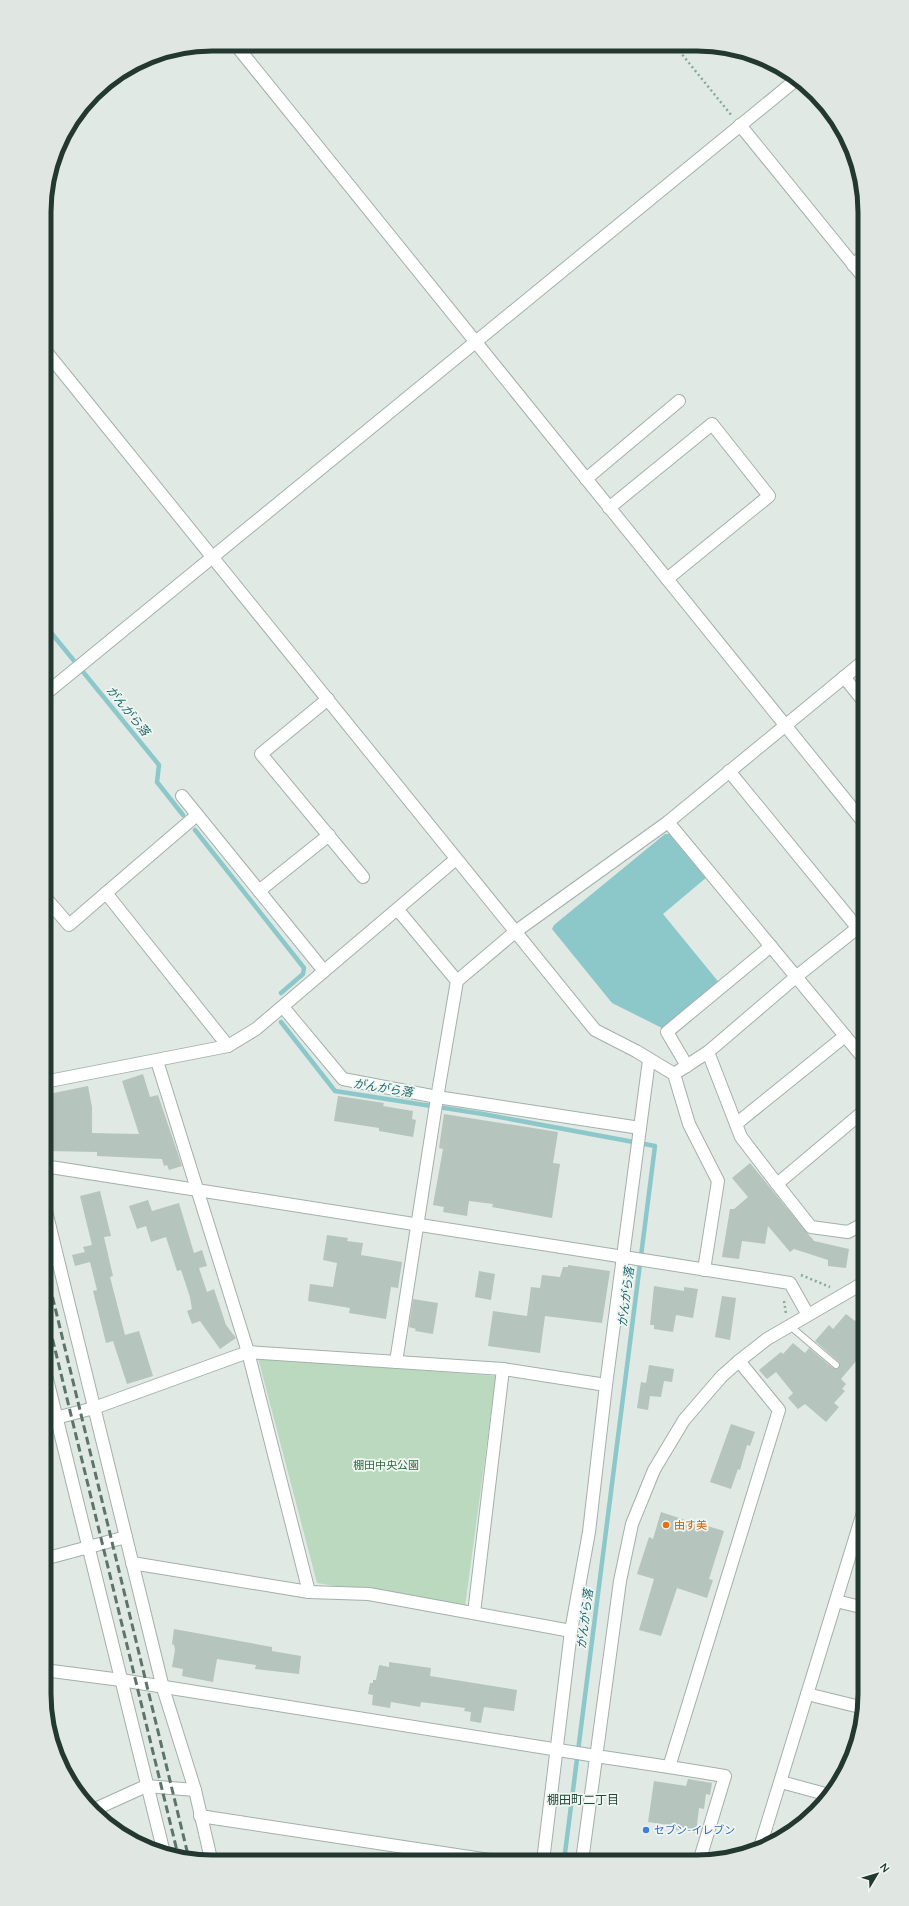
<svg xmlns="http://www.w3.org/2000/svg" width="909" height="1906" font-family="Quicksand,'Noto Sans JP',sans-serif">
	<rect width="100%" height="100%" fill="#e0e9e4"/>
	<path fill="#bad9bf" d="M258 1358 496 1376 465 1607 317 1583Z"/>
	<path fill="#8cc8ca" d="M665 834H672L707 877 663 914 721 985 666 1030 612 1003 552 929 554 925Z"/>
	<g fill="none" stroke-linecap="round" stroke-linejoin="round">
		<g stroke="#8cc8ca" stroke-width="4.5">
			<path d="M44 624 159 765 157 782 183 815"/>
			<path d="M195 830 304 968 303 974 281 993"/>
			<path d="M281 1022 335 1091 483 1114 655 1146 564 1861"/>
		</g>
	</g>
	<g fill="#b5c4bd">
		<path d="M143 1074 150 1097 158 1095 182 1166 169 1170 167 1165 164 1166 162 1159 97 1156V1152L47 1151V1143H44V1095L88 1086 92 1107V1133L139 1134 122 1081Z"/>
		<path d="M338 1096 384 1103 383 1106 413 1111 412 1119 416 1120 413 1137 379 1131V1128L334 1121Z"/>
		<path d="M444 1114 558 1132 553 1163 560 1164 552 1218 492 1207 493 1204 469 1201 467 1216 443 1212 444 1207 433 1205 443 1149 439 1148Z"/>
		<path d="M750 1163 814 1241 849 1249 846 1268 828 1266V1260L794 1249 790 1252 768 1226 765 1244 742 1241 739 1259 722 1257 730 1209H734L748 1197 732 1178Z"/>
		<path d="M100 1191 111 1236 104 1237 113 1276 110 1277 125 1335 139 1331 153 1376 127 1384 113 1341 106 1343 93 1291 97 1290 90 1262 75 1266 72 1255 85 1252 83 1247 92 1245 80 1196Z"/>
		<path d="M148 1200 152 1211 179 1203 194 1253 202 1250 207 1266 199 1268 207 1292 214 1289 226 1325 236 1338 220 1349 200 1321 192 1324 187 1311 192 1309 190 1297 181 1270 177 1271 166 1237 151 1242 146 1226 137 1229 129 1206Z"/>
		<path d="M327 1235 348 1238 347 1241 363 1243 361 1255 402 1262 398 1288 391 1287 386 1319 349 1313 350 1308 308 1301 310 1284 333 1287 337 1263 323 1260Z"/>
		<path d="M568 1265 610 1271 602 1323 545 1316 540 1353 488 1346 493 1311 527 1316 531 1287 540 1288 542 1275 560 1277 563 1267H568Z"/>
		<path d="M479 1271 495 1274 491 1300 475 1297Z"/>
		<path d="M654 1286 684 1291V1287L698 1289 693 1318 676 1315 673 1332 654 1329V1325H650Z"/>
		<path d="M722 1296 736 1298 730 1340 715 1337Z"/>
		<path d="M413 1299 438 1303 433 1334 415 1331 416 1329 409 1327Z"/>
		<path d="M865 1309V1334L857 1360 841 1379 846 1384 842 1389 845 1391 834 1403 839 1407 826 1422 805 1404 798 1409 788 1398 793 1393 776 1372 767 1379 759 1370 781 1352 783 1354 793 1343 805 1353 809 1348 833 1368 838 1369 840 1365 839 1362 815 1341 829 1325 833 1329 846 1314 855 1321Z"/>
		<path d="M649 1365 674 1369 672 1382 664 1381 661 1397 650 1396 648 1410 637 1408 641 1382 646 1383Z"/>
		<path d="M731 1424 755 1432 750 1446 747 1445 740 1470 738 1469 731 1489 710 1482Z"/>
		<path d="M661 1512 703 1526 704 1525 724 1531 709 1579 713 1580 707 1598 677 1588 661 1636 639 1630 654 1579 637 1574 649 1537 653 1539Z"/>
		<path d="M174 1629 272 1647V1651L301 1656 299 1674 255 1669 256 1665 217 1659 213 1682 182 1676 183 1669 172 1667 175 1650 174 1645 172 1644Z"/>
		<path d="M389 1662 431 1668 430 1676 517 1690 514 1711 484 1707 481 1723 470 1721 471 1712 464 1711 465 1708 421 1702 420 1707 391 1702 390 1708 372 1705 373 1695 368 1694 370 1683H373V1680H376L379 1665 389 1667Z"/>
		<path d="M688 1779 712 1783 710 1795 706 1794 704 1809 699 1808 696 1833 676 1830V1826L648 1822 654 1781 686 1786Z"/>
	</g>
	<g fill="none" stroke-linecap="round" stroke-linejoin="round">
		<g stroke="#a3b0aa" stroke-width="8">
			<path id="service" d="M790 1326 836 1365"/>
		</g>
		<g stroke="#a3b0aa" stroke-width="14">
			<g id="minor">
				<path d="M235 44 865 824"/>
				<path d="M740 125 865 279"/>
				<path d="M853 265 865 255"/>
				<path d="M44 349 595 1030 636 1051 674 1074 689 1124 718 1181 704 1270"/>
				<path d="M586 479 679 401"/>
				<path d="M609 508 712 424 769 496 667 579"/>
				<path d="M844 677 865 703"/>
				<path d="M44 695 797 79"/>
				<path d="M328 699 261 754 363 877"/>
				<path d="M729 771 865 937"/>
				<path d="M182 796 324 971"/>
				<path d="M668 822 865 1060"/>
				<path d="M259 891 329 835"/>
				<path d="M106 893 197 815"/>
				<path d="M44 896 69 925 106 893 228 1046"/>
				<path d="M398 910 457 981"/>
				<path d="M283 1007 343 1079 437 1097 640 1128"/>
				<path d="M708 1052 741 1137 777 1184 865 1110"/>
				<path d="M157 1061 248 1352 309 1592"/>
				<path d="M687 1066 667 1032 771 946"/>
				<path d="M674 1074 708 1052 797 976 865 922"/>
				<path d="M44 1082 228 1046 256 1029 456 859"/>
				<path d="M736 1124 845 1036"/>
				<path d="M777 1184 811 1227 848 1232 865 1223"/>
				<path d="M44 1203 163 1688 195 1790 211 1859"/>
				<path d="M396 1362 437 1098 457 981 515 932 668 822 865 660"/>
				<path d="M44 1367 164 1853"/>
				<path d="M44 1421 94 1408 248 1352 503 1369 606 1385"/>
				<path d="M44 1559 126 1537"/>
				<path d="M132 1563 309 1592 369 1594 571 1631"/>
				<path d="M836 1601 865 1608"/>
				<path d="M474 1613 503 1369"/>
				<path d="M807 1694 864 1708"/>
				<path d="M596 1756 669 1767 779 1410 739 1361"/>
				<path d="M669 1767 725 1776 699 1862"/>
				<path d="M781 1782 829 1795"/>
				<path d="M93 1810 146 1786 195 1790"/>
				<path d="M200 1816 496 1861"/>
				<path d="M760 1847 865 1506"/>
				<path d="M543 1861 571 1631 589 1532 606 1385 649 1060"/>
			</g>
		</g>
		<g stroke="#a3b0aa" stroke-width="14">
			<g id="tertiary">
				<path d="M44 1166 790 1283 808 1315"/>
				<path d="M44 1670 121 1680 596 1756"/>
				<path d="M582 1861 620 1581 632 1524 654 1470 684 1420 722 1376 739 1361 767 1339 865 1282"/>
			</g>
		</g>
		<g stroke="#83aa9a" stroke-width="2.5" stroke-dasharray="2 3" stroke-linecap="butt">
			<path d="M676 47 732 116"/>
			<path d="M801 1275 830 1287"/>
			<path d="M784 1301 786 1314"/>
		</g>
		<use href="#service" stroke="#fff" stroke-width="6"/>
		<use href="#minor" stroke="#fff" stroke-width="12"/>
		<use href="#tertiary" stroke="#fff" stroke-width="12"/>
		<g stroke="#5c746b" stroke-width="3" stroke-dasharray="8 4" stroke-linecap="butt">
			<path d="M44 1262 189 1859"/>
			<path d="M44 1304 179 1859"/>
		</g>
	</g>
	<circle fill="#e8710a" stroke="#f0f6f2" stroke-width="1.5" cx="666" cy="1525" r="4"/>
	<circle fill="#3f7fe0" stroke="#f0f6f2" stroke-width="1.5" cx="646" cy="1830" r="4"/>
	<g text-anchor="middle" stroke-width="3.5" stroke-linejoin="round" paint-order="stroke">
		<g font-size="11" fill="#306b40" stroke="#f0f6f2">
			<text x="386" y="1469">棚田中央公園</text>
		</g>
		<g font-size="11" fill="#c56008" stroke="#f0f6f2" text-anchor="start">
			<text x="674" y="1529">由す美</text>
		</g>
		<g font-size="11" fill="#366cbe" stroke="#f0f6f2" text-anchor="start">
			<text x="654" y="1834">セブン-イレブン</text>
		</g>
		<g font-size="12" font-style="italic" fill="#226a6e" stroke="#f0f6f2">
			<text transform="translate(128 711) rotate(51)" y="4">がんがら落</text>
			<text transform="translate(383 1088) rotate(9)" y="4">がんがら落</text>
			<text transform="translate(626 1297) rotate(-83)" y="4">がんがら落</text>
			<text transform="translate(585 1619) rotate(-83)" y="4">がんがら落</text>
		</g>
		<g font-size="12" fill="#20483a" stroke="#f0f6f2">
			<text x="583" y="1804">棚田町二丁目</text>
		</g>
	</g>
	<path d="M0 0H909V1906H0ZM212 51H697A161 161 0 0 1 858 212V1694A161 161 0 0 1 697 1855H212A161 161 0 0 1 51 1694V212A161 161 0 0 1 212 51Z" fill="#e0e7e2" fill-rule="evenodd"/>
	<path fill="none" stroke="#223830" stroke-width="5" d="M212 51H697A161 161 0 0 1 858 212V1694A161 161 0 0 1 697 1855H212A161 161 0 0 1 51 1694V212A161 161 0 0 1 212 51Z"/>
	<g transform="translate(877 1874) rotate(52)" stroke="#f0f6f2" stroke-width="3" paint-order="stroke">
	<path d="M0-3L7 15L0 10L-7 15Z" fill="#223830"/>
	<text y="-6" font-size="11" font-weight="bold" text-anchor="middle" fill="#223830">N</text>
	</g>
</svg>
